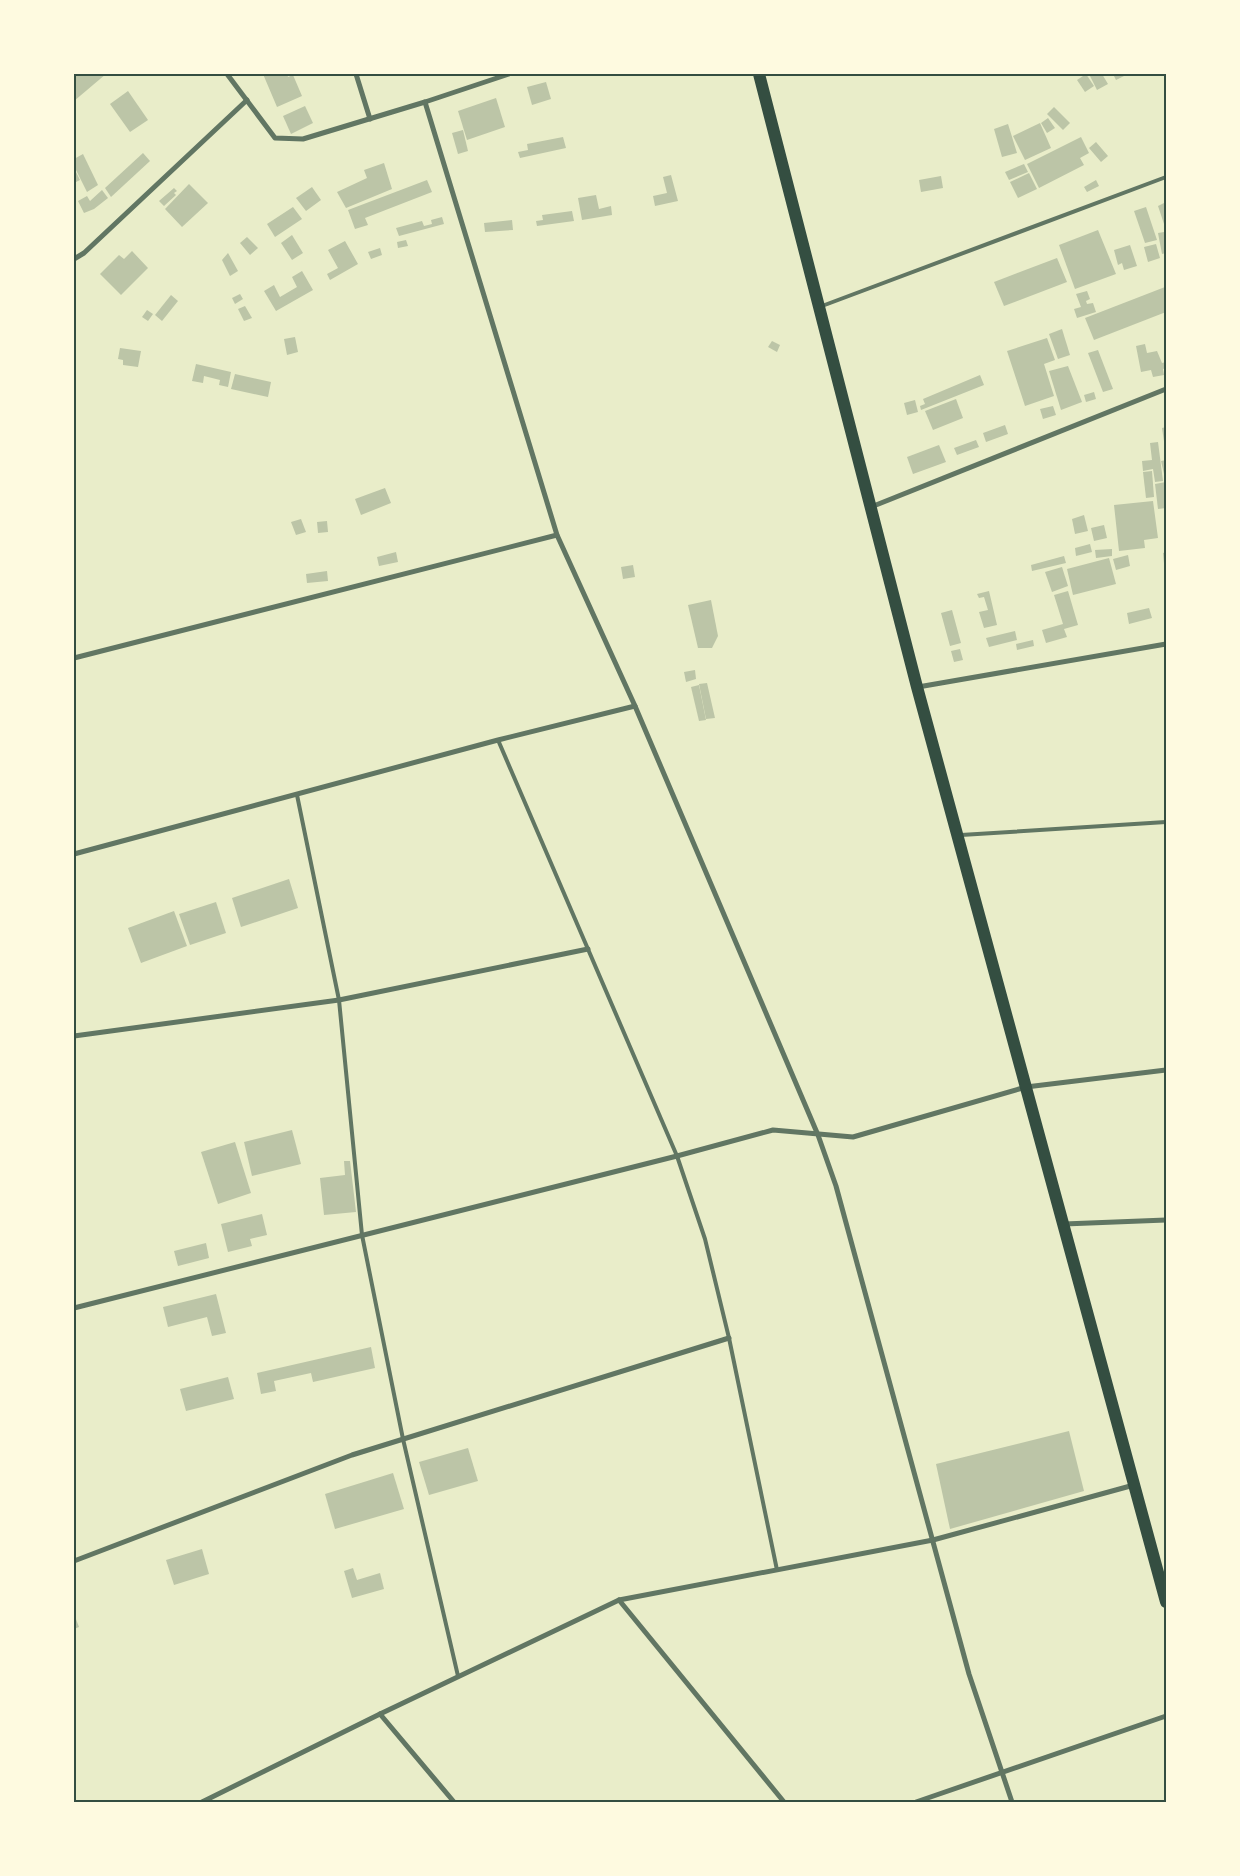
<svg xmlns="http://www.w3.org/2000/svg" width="1240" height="1876" font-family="Raleway,sans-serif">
	<rect width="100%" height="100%" fill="#e9edc9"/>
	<g fill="#bcc5a7">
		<path d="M74 74H106L74 101Z"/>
		<path d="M263 74H287L288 77 293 75 302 96 277 107Z"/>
		<path d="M1086 74 1094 86 1085 92 1077 80Z"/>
		<path d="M1094 74H1102L1108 84 1097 90 1090 76Z"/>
		<path d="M1113 74H1128L1116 80Z"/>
		<path d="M546 82 551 99 532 105 527 87Z"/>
		<path d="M128 91 148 120 130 132 110 104Z"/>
		<path d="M496 98 505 127 467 140 458 111Z"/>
		<path d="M305 106 313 123 291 134 283 116Z"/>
		<path d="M1054 107 1070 123 1063 130 1047 114Z"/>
		<path d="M1048 118 1055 128 1047 133 1041 123Z"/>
		<path d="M1040 123 1051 148 1025 160 1013 136Z"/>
		<path d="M1008 124 1017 153 1002 157 994 129Z"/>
		<path d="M463 130 468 151 458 154 452 133Z"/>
		<path d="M563 137 566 148 520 158 518 152 528 150 527 144Z"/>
		<path d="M1081 137 1089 153 1080 158 1084 165 1039 188 1027 164Z"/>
		<path d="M1096 142 1108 156 1101 162 1089 148Z"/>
		<path d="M143 153 150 161 111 197 105 188Z"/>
		<path d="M83 154 98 185 87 192 74 166V159Z"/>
		<path d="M384 163 392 189 346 208 337 192 367 178 364 170Z"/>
		<path d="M1024 164 1028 172 1009 180 1005 172Z"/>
		<path d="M74 168 80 180 74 183Z"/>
		<path d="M1029 173 1037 189 1018 198 1010 182Z"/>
		<path d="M671 175 678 201 655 206 653 196 667 193 663 177Z"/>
		<path d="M941 176 943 188 921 192 919 180Z"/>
		<path d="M427 180 432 192 365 218 368 225 355 229 348 210Z"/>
		<path d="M1096 180 1099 186 1087 192 1084 187Z"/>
		<path d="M189 184 208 203 182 227 165 209Z"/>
		<path d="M312 187 321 200 306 211 296 198Z"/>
		<path d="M174 188 177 191 174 193 176 195 164 206 159 201Z"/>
		<path d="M102 190 108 198 94 209 84 213 78 201 87 196 90 201Z"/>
		<path d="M596 195 599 209 611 206 612 215 582 220 578 198Z"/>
		<path d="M1166 202V230L1158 206Z"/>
		<path d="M293 207 302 219 275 237 267 224Z"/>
		<path d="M1146 207 1157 240 1145 243 1134 211Z"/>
		<path d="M572 211 574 221 537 226 536 221 543 220 542 215Z"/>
		<path d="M442 217 444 224 399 236 396 228 422 221 424 226 432 224 431 220Z"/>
		<path d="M512 220 513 230 485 232 484 223Z"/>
		<path d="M1098 230 1116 274 1075 289 1059 245Z"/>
		<path d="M1164 232 1166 237V253L1162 254 1158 233Z"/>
		<path d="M292 235 303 253 292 260 281 243Z"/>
		<path d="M247 237 258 248 250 255 240 243Z"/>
		<path d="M406 240 408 246 398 248 397 242Z"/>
		<path d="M345 241 358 264 330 280 327 274 338 268 328 250Z"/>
		<path d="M1156 244 1160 258 1148 262 1144 247Z"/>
		<path d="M1130 245 1137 266 1124 270 1122 263 1118 265 1114 250Z"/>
		<path d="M380 248 382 255 371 259 368 252Z"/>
		<path d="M132 251 148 268 121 295 100 274 119 255 124 259Z"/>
		<path d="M228 253 238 271 230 276 222 260Z"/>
		<path d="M1057 258 1067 282 1004 306 994 282Z"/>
		<path d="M302 271 313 290 276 311 264 291 274 285 280 297 297 287 292 277Z"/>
		<path d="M1165 287 1166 312 1094 340 1085 318Z"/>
		<path d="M1087 291 1090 299 1086 301 1087 304 1093 303 1096 312 1077 318 1074 309 1081 307 1076 294Z"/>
		<path d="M240 294 243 299 235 304 232 298Z"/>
		<path d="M171 295 178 301 162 321 155 315Z"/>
		<path d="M245 306 252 318 244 321 238 309Z"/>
		<path d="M147 310 153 314 148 321 142 317Z"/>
		<path d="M1062 329 1070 355 1058 359 1049 334Z"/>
		<path d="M295 337 298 352 287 355 284 339Z"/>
		<path d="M1047 338 1055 360 1044 364 1054 396 1025 406 1007 351Z"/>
		<path d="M772 341 780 345 777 352 768 347Z"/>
		<path d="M1145 344 1147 353 1157 351 1162 363 1166 362V368L1163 369 1164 375 1153 377 1151 370 1141 372 1136 346Z"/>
		<path d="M120 348 141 351 138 367 123 365V360L118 359Z"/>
		<path d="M1098 350 1113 389 1103 392 1088 353Z"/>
		<path d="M196 364 231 372 228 387 219 385 220 380 204 376 203 383 192 381Z"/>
		<path d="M1068 366 1082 402 1061 410 1049 371Z"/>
		<path d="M235 374 271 382 268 397 231 389Z"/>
		<path d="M980 375 984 385 921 410 920 406 925 404 923 399Z"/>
		<path d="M1094 392 1096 399 1086 402 1084 395Z"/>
		<path d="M956 399 963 418 933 430 925 411Z"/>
		<path d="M915 400 918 412 907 415 904 403Z"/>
		<path d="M1053 406 1056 415 1043 419 1040 409Z"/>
		<path d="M1005 425 1008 434 986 442 983 433Z"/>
		<path d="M1166 427V448H1165L1162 428Z"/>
		<path d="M976 440 979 447 957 455 954 448Z"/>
		<path d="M1158 442 1163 481 1155 482 1153 469 1143 471 1142 461 1152 460 1150 443Z"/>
		<path d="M939 445 946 462 913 474 907 457Z"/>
		<path d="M1166 460V474H1164L1161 461Z"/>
		<path d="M1152 471 1154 497 1146 498 1143 472Z"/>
		<path d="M1166 482V508L1158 509 1155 484Z"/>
		<path d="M385 488 391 503 361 515 355 499Z"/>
		<path d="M1153 501 1158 538 1144 540 1145 548 1119 551 1114 505Z"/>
		<path d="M1084 515 1088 531 1075 534 1072 519Z"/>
		<path d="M301 519 306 532 296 535 291 522Z"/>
		<path d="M327 521 328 532 318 533 317 522Z"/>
		<path d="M1104 525 1107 538 1094 541 1091 528Z"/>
		<path d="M1090 544 1092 552 1076 556 1075 548Z"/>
		<path d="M1112 549V556L1096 558 1095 550Z"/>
		<path d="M396 552 398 562 379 566 377 557Z"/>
		<path d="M1166 552V574H1165L1163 553Z"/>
		<path d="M1128 555 1130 566 1116 570 1113 559Z"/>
		<path d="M1064 556 1066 563 1032 571 1031 565Z"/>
		<path d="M1109 558 1116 584 1073 595 1067 569Z"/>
		<path d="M633 565 635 577 623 579 621 567Z"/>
		<path d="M1062 567 1068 586 1052 592 1045 572Z"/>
		<path d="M327 571 328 581 307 583 306 574Z"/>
		<path d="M989 591 997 625 984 628 979 612 988 610 984 597 979 598 977 594Z"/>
		<path d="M1068 591 1078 625 1064 629 1067 637 1046 643 1042 630 1063 624 1054 595Z"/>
		<path d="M711 600 718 636 712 648H698L688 605Z"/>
		<path d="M1149 608 1152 618 1129 624 1127 613Z"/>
		<path d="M952 610 961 643 950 646 941 613Z"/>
		<path d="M1015 631 1017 640 989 647 986 638Z"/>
		<path d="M1033 640 1034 646 1017 650 1016 644Z"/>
		<path d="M960 649 963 660 954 662 951 651Z"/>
		<path d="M695 670 696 679 686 682 684 672Z"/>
		<path d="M707 683 715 718 706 719 699 684Z"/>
		<path d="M699 685 706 720 699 721 691 687Z"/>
		<path d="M289 879 298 908 241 927 232 898Z"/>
		<path d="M216 902 226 933 190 945 179 914Z"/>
		<path d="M174 911 187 946 141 963 128 928Z"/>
		<path d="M292 1130 301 1164 252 1176 244 1142Z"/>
		<path d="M235 1142 251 1193 218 1204 201 1152Z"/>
		<path d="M344 1161H350L356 1212 324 1215 320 1178 345 1175Z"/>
		<path d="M262 1214 267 1235 250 1239 252 1246 228 1252 221 1224Z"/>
		<path d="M206 1243 209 1258 178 1266 174 1251Z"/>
		<path d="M216 1294 226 1333 212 1336 207 1317 168 1327 163 1307Z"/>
		<path d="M371 1347 375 1368 313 1382 311 1373 274 1381 276 1391 261 1394 257 1373Z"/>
		<path d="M228 1377 234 1399 186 1411 180 1389Z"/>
		<path d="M1069 1431 1084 1491 950 1529 936 1464Z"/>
		<path d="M468 1448 478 1481 429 1495 419 1462Z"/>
		<path d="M393 1473 404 1509 335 1529 325 1494Z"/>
		<path d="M202 1549 209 1574 174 1585 166 1560Z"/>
		<path d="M353 1568 357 1580 380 1573 384 1589 352 1598 344 1571Z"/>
		<path d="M74 1614 79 1627 74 1629Z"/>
	</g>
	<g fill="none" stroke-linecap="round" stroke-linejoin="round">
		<g stroke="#617663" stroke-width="4">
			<path d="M822 306 1166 177"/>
			<path d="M498 740 677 1156 705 1239 729 1338 777 1570"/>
			<path d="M297 795 339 1000 362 1235 403 1439 458 1676"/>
			<path d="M961 835 1166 822"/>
		</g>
		<g stroke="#617663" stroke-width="5">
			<path d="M227 74 275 138 303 139 425 102 509 74"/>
			<path d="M356 74 370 119"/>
			<path d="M425 102 557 535 635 706 818 1135 836 1186 969 1674 1012 1802"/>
			<path d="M74 259 84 253 247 100"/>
			<path d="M871 507 1166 389"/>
			<path d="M74 658 557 535"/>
			<path d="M918 687 1166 644"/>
			<path d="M74 854 498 740 635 706"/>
			<path d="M74 1036 339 1000 588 949"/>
			<path d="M1064 1224 1166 1220"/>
			<path d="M74 1308 677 1156 773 1130 853 1137 1026 1087 1166 1070"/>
			<path d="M74 1561 352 1455 729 1338"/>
			<path d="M619 1600 784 1802"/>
			<path d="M380 1714 454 1802"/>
			<path d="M202 1802 380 1714 619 1600 933 1540 1134 1485"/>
			<path d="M916 1802 1166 1716"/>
		</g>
		<path stroke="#344e41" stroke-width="12" d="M759 74 917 687 1166 1602"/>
	</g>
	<rect width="1240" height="1876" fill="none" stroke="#fefae0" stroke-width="150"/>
	<rect x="75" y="75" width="1090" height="1726" fill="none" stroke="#344e41" stroke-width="2"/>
</svg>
